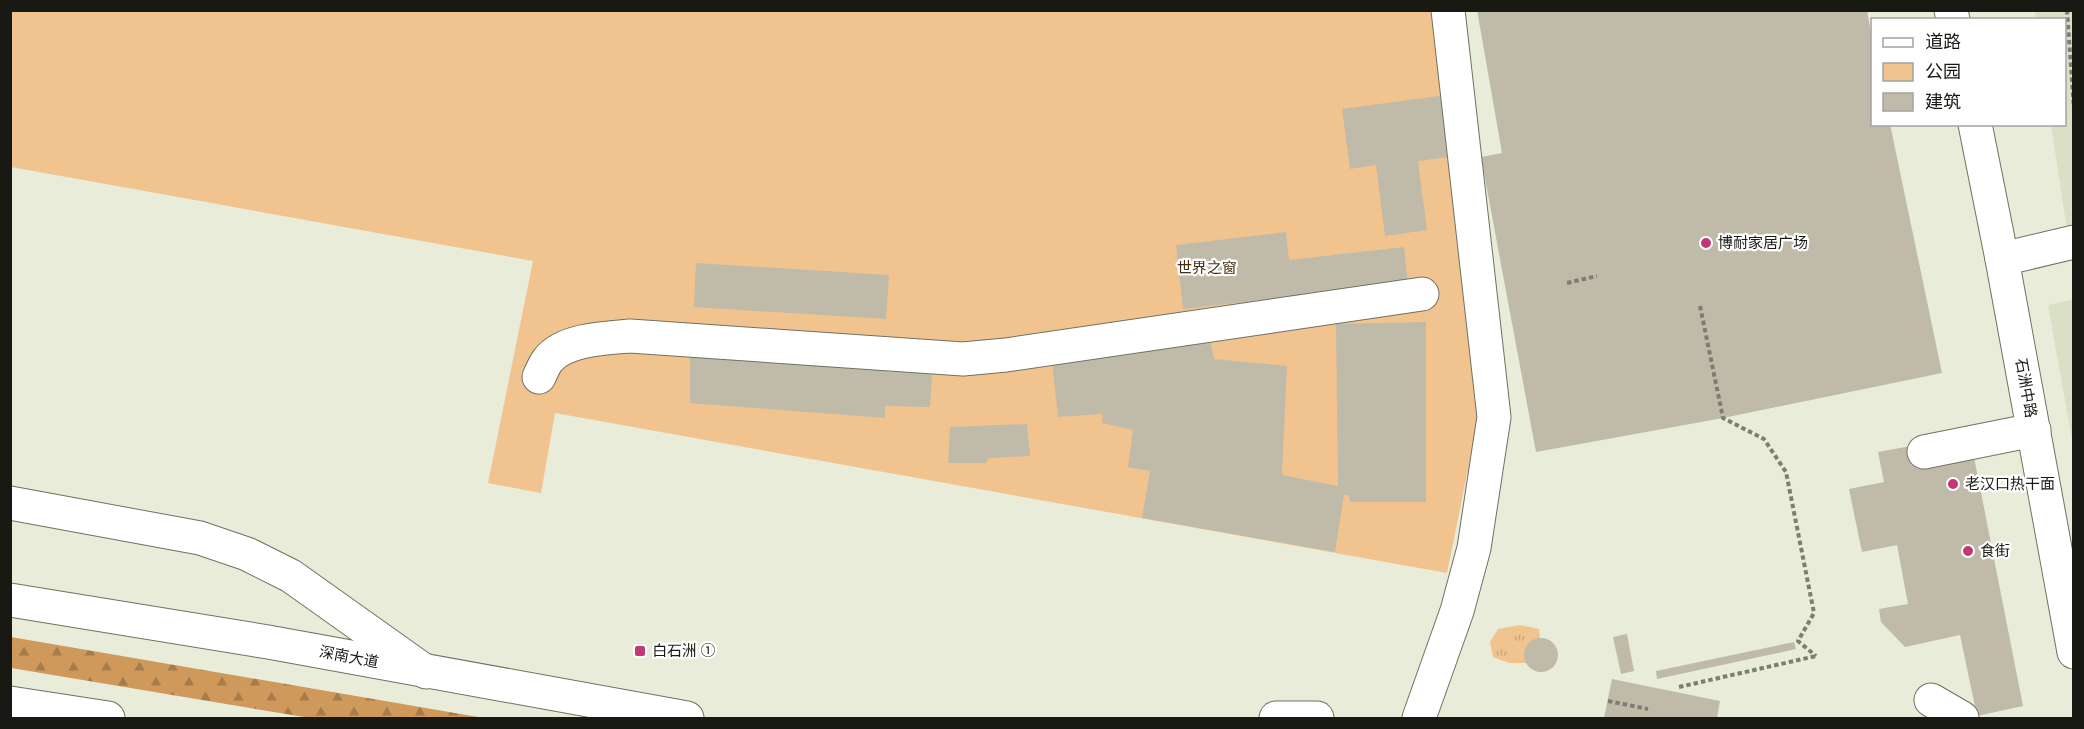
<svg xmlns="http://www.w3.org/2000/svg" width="2084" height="729" font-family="'Fira Sans Condensed','Noto Sans SC',sans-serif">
	<defs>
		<pattern id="grass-tufts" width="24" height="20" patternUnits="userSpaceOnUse" patternTransform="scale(1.5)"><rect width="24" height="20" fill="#f1c38e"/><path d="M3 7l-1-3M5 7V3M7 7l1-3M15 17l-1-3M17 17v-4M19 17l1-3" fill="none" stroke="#cea77a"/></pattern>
		<pattern id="forest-firs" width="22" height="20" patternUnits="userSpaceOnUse" patternTransform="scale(1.5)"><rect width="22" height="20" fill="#ce995b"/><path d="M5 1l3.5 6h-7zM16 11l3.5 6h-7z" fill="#a67c4a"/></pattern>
	</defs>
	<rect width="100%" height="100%" fill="#e8ecd9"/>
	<g fill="#dae0c6">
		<path d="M2035 11H2073V269L2051 125 2064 124V20L2036 19Z"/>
		<path d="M2073 300H2074L2073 445 2048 305Z"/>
	</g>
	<path fill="url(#grass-tufts)" d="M1520 625 1539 629 1540 639 1530 642 1525 652 1527 663H1509L1493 657 1490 642 1498 629Z"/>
	<path fill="url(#forest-firs)" d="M10 637H11L484 718H310L11 668Z"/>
	<path fill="#f1c38e" d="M10 11H1437L1482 400 1447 573 555 413 541 493 488 483 533 261 11 167Z"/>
	<g fill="#c0bba9">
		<path d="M1477 10H1867L1872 39V124H1890L1942 373 1723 418 1536 452 1481 157 1502 153Z"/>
		<path d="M1446 95 1455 156 1418 161 1427 230 1385 236 1376 165 1350 169 1342 109Z"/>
		<path d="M1286 232 1289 260 1404 247 1408 283 1183 309 1176 245Z"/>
		<path d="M696 263 889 275 886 319 694 307Z"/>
		<path d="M1426 322V502H1350L1349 495H1344L1335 552 1142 518 1150 471 1128 467 1133 430 1102 423 1103 414 1058 417 1052 362 1210 339 1214 359 1287 366 1282 475 1338 486 1336 324Z"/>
		<path d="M690 355 889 368 888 372 932 373 930 407 885 406V418L690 403Z"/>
		<path d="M1027 424 1030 456 989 458 986 463H948L950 427Z"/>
		<path d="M1922 444 1974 457 2023 706 1977 716 1960 635 1905 647 1881 622 1879 609 1908 604 1897 545 1862 552 1849 489 1884 482 1878 452Z"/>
		<path d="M1627 634 1634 671 1621 674 1613 637Z"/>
		<circle cx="1541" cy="655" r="17"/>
		<path d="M1794 642 1796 649 1657 679 1656 671Z"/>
		<path d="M1612 679 1720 701 1717 718H1604Z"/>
	</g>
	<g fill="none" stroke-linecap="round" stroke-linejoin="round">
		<g stroke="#6f7262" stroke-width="35">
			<g id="minor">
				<path d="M1951 10 1953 20"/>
				<path d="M1975 124 2002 259 2074 652"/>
				<path d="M2002 259 2074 242"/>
				<path d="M539 377C542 371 544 365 548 360 564 339 607 338 630 336L963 359 1006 355 1422 294"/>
				<path d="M1924 452 2034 430"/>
				<path d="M10 503 200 538 247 554 291 576 426 672"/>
				<path d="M1931 700 1962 718"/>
				<path d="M1419 718 1457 611 1474 548 1494 417 1448 10"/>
			</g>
		</g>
		<g stroke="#6f7262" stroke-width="35">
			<g id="major">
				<path d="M10 600 268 642 687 718"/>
				<path d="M10 703 108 718"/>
				<path d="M1276 718H1317"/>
			</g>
		</g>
		<g stroke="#7c7e72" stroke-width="4" stroke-dasharray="4.5 3" stroke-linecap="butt">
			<path d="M2067 10 2074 109"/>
			<path d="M1771 241 1804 236"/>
			<path d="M1567 283 1597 276"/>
			<path d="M1700 306 1723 418 1764 439 1786 472 1814 613 1798 641 1816 656"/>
			<path d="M1679 687 1816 656"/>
			<path d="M1608 701 1648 709"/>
		</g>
		<use href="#minor" stroke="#fff" stroke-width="33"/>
		<use href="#major" stroke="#fff" stroke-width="33"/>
	</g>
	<g fill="#c23872" stroke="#fff" stroke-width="2">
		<circle cx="1706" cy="243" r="6"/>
		<circle cx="1953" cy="484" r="6"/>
		<circle cx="1968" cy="551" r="6"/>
		<rect x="634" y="645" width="12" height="12" rx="3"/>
	</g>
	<g text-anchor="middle" stroke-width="4.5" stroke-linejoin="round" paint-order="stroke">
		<g font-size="15" fill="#181913" stroke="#fff" text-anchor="start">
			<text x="1718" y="248">博耐家居广场</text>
			<text x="1965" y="489">老汉口热干面</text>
			<text x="1980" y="556">食街</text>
			<text x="652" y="656">白石洲 ①</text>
		</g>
		<g font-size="15" fill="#442d12" stroke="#fff">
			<text x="1207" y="273">世界之窗</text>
		</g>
		<g font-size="15" fill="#181913" stroke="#fff">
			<text transform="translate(2026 388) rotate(80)" y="5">石洲中路</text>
			<text transform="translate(349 657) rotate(11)" y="5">深南大道</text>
		</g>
	</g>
	<rect width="2084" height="729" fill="none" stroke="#181913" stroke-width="24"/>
	<rect x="1871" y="18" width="195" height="108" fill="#ffffff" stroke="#a3a3a1" stroke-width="1.5"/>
	<rect x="1883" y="38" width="30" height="9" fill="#ffffff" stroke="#a3a3a1" stroke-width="1.5"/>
	<text x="1925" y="48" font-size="18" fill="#181913">道路</text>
	<rect x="1883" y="63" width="30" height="18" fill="#f1c38e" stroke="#a3a3a1" stroke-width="1.5"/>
	<text x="1925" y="78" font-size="18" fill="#181913">公园</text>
	<rect x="1883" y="93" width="30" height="18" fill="#c0bba9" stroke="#a3a3a1" stroke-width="1.5"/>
	<text x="1925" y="108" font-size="18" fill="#181913">建筑</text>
</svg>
